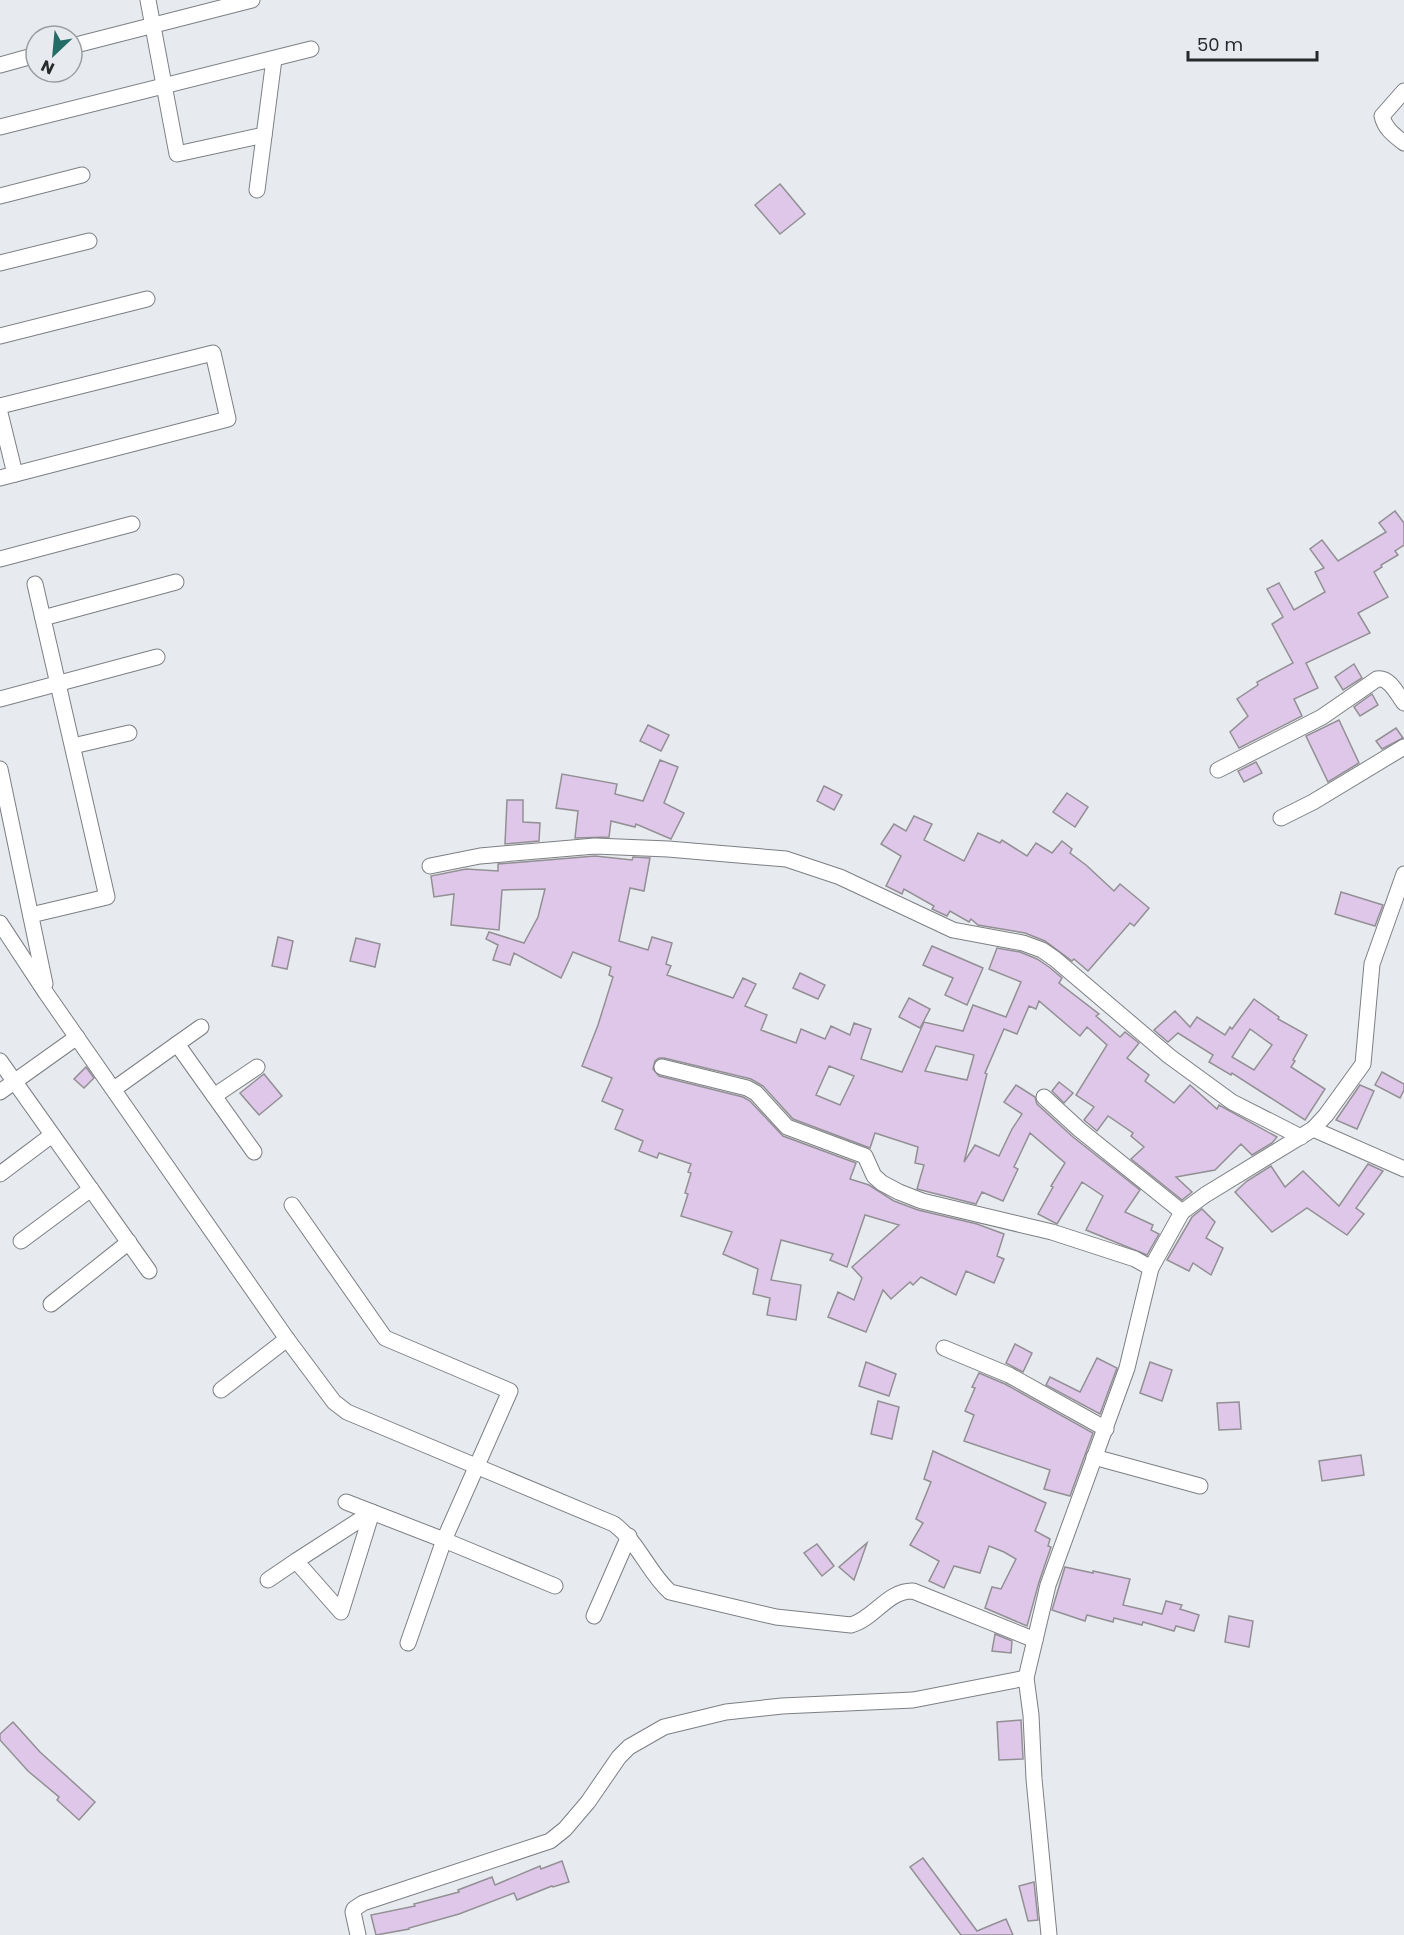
<svg xmlns="http://www.w3.org/2000/svg" width="1404" height="1935" font-family="Poppins,sans-serif">
	<rect width="100%" height="100%" fill="#e7eaee"/>
	<g fill="#dfc7e9" stroke="#929094" stroke-width="1.5" fill-rule="evenodd">
		<path d="M780 184 805 214 780 234 755 205Z"/>
		<path d="M1395 511 1404 523V545L1395 551 1398 555 1381 565 1382 567 1374 572 1388 597 1358 613 1370 633 1306 663 1318 688 1294 699 1302 716 1239 748 1230 732 1248 716 1237 699 1258 685 1257 682 1293 663 1272 624 1283 617 1267 589 1279 583 1294 610 1325 592 1315 572 1324 568 1310 549 1322 540 1338 561 1386 532 1379 523Z"/>
		<path d="M1354 664 1362 678 1343 690 1335 677Z"/>
		<path d="M1372 694 1378 705 1360 716 1354 707Z"/>
		<path d="M1339 720 1359 763 1328 782 1306 736Z"/>
		<path d="M648 725 669 735 661 751 640 741Z"/>
		<path d="M1396 728 1403 738 1382 749 1376 741Z"/>
		<path d="M660 760 678 767 664 803 684 813 671 839 636 824 635 827 611 821 609 837 575 838 578 811 556 808 562 774 617 784 615 794 643 801Z"/>
		<path d="M1256 762 1262 773 1244 782 1238 771Z"/>
		<path d="M824 786 842 795 834 810 817 801Z"/>
		<path d="M1067 793 1088 807 1075 827 1053 812Z"/>
		<path d="M507 800H523V822L540 823 539 841 505 844Z"/>
		<path d="M914 816 932 824 924 840 964 861 978 833 1000 843 1002 840 1027 856 1036 843 1052 853 1062 841 1072 849 1070 853 1086 865 1114 891 1120 884 1149 908 1134 926 1130 923 1088 971 1074 959 1072 961 1045 941 1025 933 978 925 971 919 969 922 950 911 947 916 932 909 934 906 904 889 902 894 886 886 901 856 881 844 894 824 906 831Z"/>
		<path d="M595 856 632 860 633 857 650 858 644 891 630 888 619 941 648 950 652 937 672 943 666 964 671 966 667 975 733 998 743 978 756 984 745 1006 767 1015 761 1030 796 1043 801 1029 825 1039 831 1026 850 1035 854 1023 871 1029 861 1059 902 1072 924 1022 963 1031 973 1005 1006 1017 1021 982 989 969 997 948 1020 952 1037 959 1049 967 1062 978 1059 983 1099 1014 1096 1016 1120 1037 1125 1032 1139 1043 1127 1058 1149 1075 1145 1081 1174 1103 1190 1085 1217 1109 1219 1105 1277 1137 1272 1143 1252 1155 1241 1144 1215 1170 1176 1177 1192 1192 1182 1200 1131 1159 1144 1147 1131 1136 1133 1133 1108 1116 1097 1131 1084 1120 1094 1107 1076 1095 1107 1045 1087 1027 1080 1036 1039 1001 1036 1009 1029 1006 1017 1034 1004 1029 985 1073 987 1074 964 1162 975 1145 999 1156 1012 1129 1022 1114 1004 1102 1016 1085 1035 1097 1037 1104 1073 1137 1140 1190 1125 1212 1153 1225 1151 1230 1159 1234 1147 1255 1086 1230 1103 1196 1082 1182 1057 1224 1038 1214 1053 1187 1051 1186 1065 1163 1030 1133 1014 1167 1018 1169 1003 1201 982 1192 976 1204 917 1189 924 1165 915 1163 918 1147 875 1133 870 1148 793 1119 763 1086 751 1079 664 1058H659L655 1061 653 1069 659 1076 743 1097 750 1101 783 1136 856 1163 850 1179 869 1185 894 1201 918 1210 977 1224 1004 1234 997 1256 1004 1259 994 1283 966 1271 956 1295 921 1277 913 1285 910 1282 891 1299 883 1290 866 1332 828 1317 838 1292 854 1300 862 1278 852 1267 899 1225 865 1215 847 1267 830 1260 833 1254 781 1240 771 1280 801 1285 796 1320 767 1315 770 1298 753 1294 758 1269 723 1254 732 1232 681 1216 688 1194 685 1193 691 1173 688 1172 691 1164 659 1153 657 1158 639 1151 643 1141 615 1129 623 1110 602 1101 612 1078 582 1066 598 1025 613 977 609 975 611 967 573 952 561 978 514 953 510 965 493 960 498 945 486 939 489 932 524 943 538 917 545 889 502 890 499 930 451 925 454 894 434 897 431 876 466 869 498 871V864ZM936 1046 974 1055 967 1080 925 1071ZM829 1066 854 1076 840 1105 816 1095Z"/>
		<path d="M1341 892 1383 905 1375 926 1335 914Z"/>
		<path d="M278 937 293 941 287 969 272 966Z"/>
		<path d="M356 938 380 944 375 967 350 961Z"/>
		<path d="M932 946 983 968 967 1005 945 995 953 978 923 965Z"/>
		<path d="M800 973 825 985 818 999 793 988Z"/>
		<path d="M909 998 930 1009 920 1028 899 1017Z"/>
		<path d="M1254 999 1279 1017 1278 1019 1307 1035 1293 1060 1295 1061 1291 1067 1325 1089 1305 1120 1232 1073 1231 1075 1209 1062 1213 1055 1178 1033 1168 1042 1154 1030 1175 1011 1190 1027 1197 1017 1225 1035 1230 1027 1232 1029ZM1250 1029 1272 1045 1254 1070 1232 1057Z"/>
		<path d="M86 1067 94 1078 84 1088 74 1079Z"/>
		<path d="M1382 1072 1404 1084V1090L1400 1098 1375 1085Z"/>
		<path d="M264 1074 282 1096 259 1115 240 1093Z"/>
		<path d="M1059 1082 1073 1093 1064 1103 1052 1091Z"/>
		<path d="M1360 1085 1374 1091 1357 1129 1336 1120Z"/>
		<path d="M1368 1164 1383 1171 1356 1208 1364 1214 1347 1235 1307 1208 1272 1232 1235 1192 1247 1181 1271 1166 1285 1187 1303 1171 1339 1206Z"/>
		<path d="M1202 1209 1215 1222 1206 1238 1223 1248 1211 1275 1193 1263 1189 1271 1167 1260 1192 1217Z"/>
		<path d="M1015 1344 1032 1353 1023 1372 1006 1363Z"/>
		<path d="M1097 1358 1117 1368 1100 1414 1046 1385 1050 1377 1080 1392Z"/>
		<path d="M866 1362 896 1374 889 1396 859 1386Z"/>
		<path d="M1150 1362 1172 1370 1162 1401 1140 1393Z"/>
		<path d="M979 1373 1005 1384 1093 1433 1070 1496 1044 1489 1050 1470 964 1441 974 1415 965 1411 975 1388 972 1387Z"/>
		<path d="M878 1401 899 1407 892 1439 871 1434Z"/>
		<path d="M1239 1402 1241 1429 1219 1430 1217 1403Z"/>
		<path d="M933 1451 1046 1503 1035 1531 1050 1539 1048 1546 1051 1547 1039 1582 1027 1626 985 1608 992 1587 1001 1589 1016 1559 1004 1552 989 1546 980 1573 954 1566 944 1588 929 1581 939 1561 910 1545 923 1523 916 1519 931 1482 924 1479Z"/>
		<path d="M1361 1455 1364 1475 1322 1481 1319 1461Z"/>
		<path d="M867 1543 854 1580 839 1567Z"/>
		<path d="M817 1544 834 1566 822 1576 804 1553Z"/>
		<path d="M1065 1567 1093 1573V1571L1130 1579 1123 1605 1162 1614 1166 1601 1182 1605 1180 1609 1199 1615 1194 1631 1176 1626 1174 1631 1143 1622 1142 1625 1114 1618 1113 1622 1087 1615 1085 1621 1052 1610Z"/>
		<path d="M1229 1616 1253 1621 1249 1647 1225 1642Z"/>
		<path d="M995 1634 1012 1641 1011 1653 992 1651Z"/>
		<path d="M1021 1720 1023 1759 999 1760 997 1722Z"/>
		<path d="M13 1722 40 1752 95 1802 79 1820 57 1800 59 1797 28 1771 0 1740V1734Z"/>
		<path d="M923 1858 977 1931 1006 1919 1013 1935H961L910 1867Z"/>
		<path d="M562 1861 569 1882 553 1887 552 1886 517 1900 514 1893 459 1914 409 1928V1929L376 1935 371 1915 415 1906 414 1904 459 1892 458 1890 492 1877 495 1885 540 1866 541 1869Z"/>
		<path d="M1034 1882 1038 1920 1028 1921 1019 1886Z"/>
	</g>
	<g fill="none" stroke-linecap="round" stroke-linejoin="round">
		<g stroke="#7c7f83" stroke-width="17">
			<g id="street">
				<path d="M148 0 177 154 264 135"/>
				<path d="M72 46 252 0"/>
				<path d="M0 65 36 55"/>
				<path d="M1404 91 1382 116C1385 129 1394 135 1404 143"/>
				<path d="M0 127 311 49"/>
				<path d="M257 190 274 59"/>
				<path d="M0 196 82 175"/>
				<path d="M0 263 89 241"/>
				<path d="M0 336 147 299"/>
				<path d="M0 406 213 353 228 419 0 478"/>
				<path d="M0 413 15 474"/>
				<path d="M0 559 132 524"/>
				<path d="M43 618 176 582"/>
				<path d="M0 699 157 657"/>
				<path d="M73 746 129 733"/>
				<path d="M0 769 45 984"/>
				<path d="M1218 770 1322 717 1377 679C1390 677 1397 694 1404 703"/>
				<path d="M1281 818 1313 802 1404 747"/>
				<path d="M430 866 480 856 595 846 668 849 786 859 840 877 953 930 1023 943 1042 950 1055 959 1169 1056 1232 1102 1301 1137"/>
				<path d="M31 915 107 897 35 584"/>
				<path d="M0 923 46 993 287 1339 334 1402 347 1412 614 1524C639 1543 648 1572 670 1592L776 1617 851 1625C874 1619 888 1590 913 1591L1035 1640"/>
				<path d="M177 1044 201 1027"/>
				<path d="M0 1061 149 1271"/>
				<path d="M662 1067 747 1088 756 1093 787 1127 865 1156 874 1176 882 1183 899 1192 922 1201 1052 1232 1135 1259 1151 1268"/>
				<path d="M114 1089 177 1044 254 1152"/>
				<path d="M0 1092 77 1037"/>
				<path d="M214 1096 257 1067"/>
				<path d="M1044 1097 1080 1130 1182 1212"/>
				<path d="M1313 1129 1326 1115 1363 1064 1372 964 1404 874"/>
				<path d="M0 1174 52 1135"/>
				<path d="M292 1205 385 1338 510 1391 444 1540 555 1586"/>
				<path d="M21 1241 91 1189"/>
				<path d="M51 1304 129 1242"/>
				<path d="M944 1348 1009 1375 1106 1429"/>
				<path d="M221 1390 287 1339"/>
				<path d="M1094 1457 1200 1486"/>
				<path d="M346 1502 444 1540 408 1643"/>
				<path d="M372 1512 341 1612 296 1561Z"/>
				<path d="M268 1580 296 1561"/>
				<path d="M594 1616 629 1536"/>
				<path d="M358 1935 353 1912 354 1909 363 1903 550 1841 565 1829 588 1802 619 1757 629 1747 664 1727 726 1712 782 1706 913 1700 1026 1678"/>
				<path d="M1049 1935 1034 1779 1031 1715 1026 1678 1048 1585 1127 1368 1151 1268 1182 1212 1205 1195 1313 1129 1404 1169"/>
			</g>
		</g>
		<use href="#street" stroke="#fff" stroke-width="15"/>
	</g>
	<g transform="translate(54 54) rotate(206)"><circle r="28" fill="#e7eaee" stroke="#9b9da0" stroke-width="1.5"/>
	<path d="M0-4.5L10 22L0 15L-10 22Z" fill="#246d66"/>
	<text y="-9" font-size="16" font-weight="bold" text-anchor="middle" fill="#28292b">N</text>
	</g>
	<path d="M1188 51v9h129v-9" fill="none" stroke="#28292b" stroke-width="3"/>
	<text x="1197" y="51" font-size="18" fill="#28292b" stroke="#e7eaee" stroke-width="4.5" paint-order="stroke">50 m</text>
</svg>
